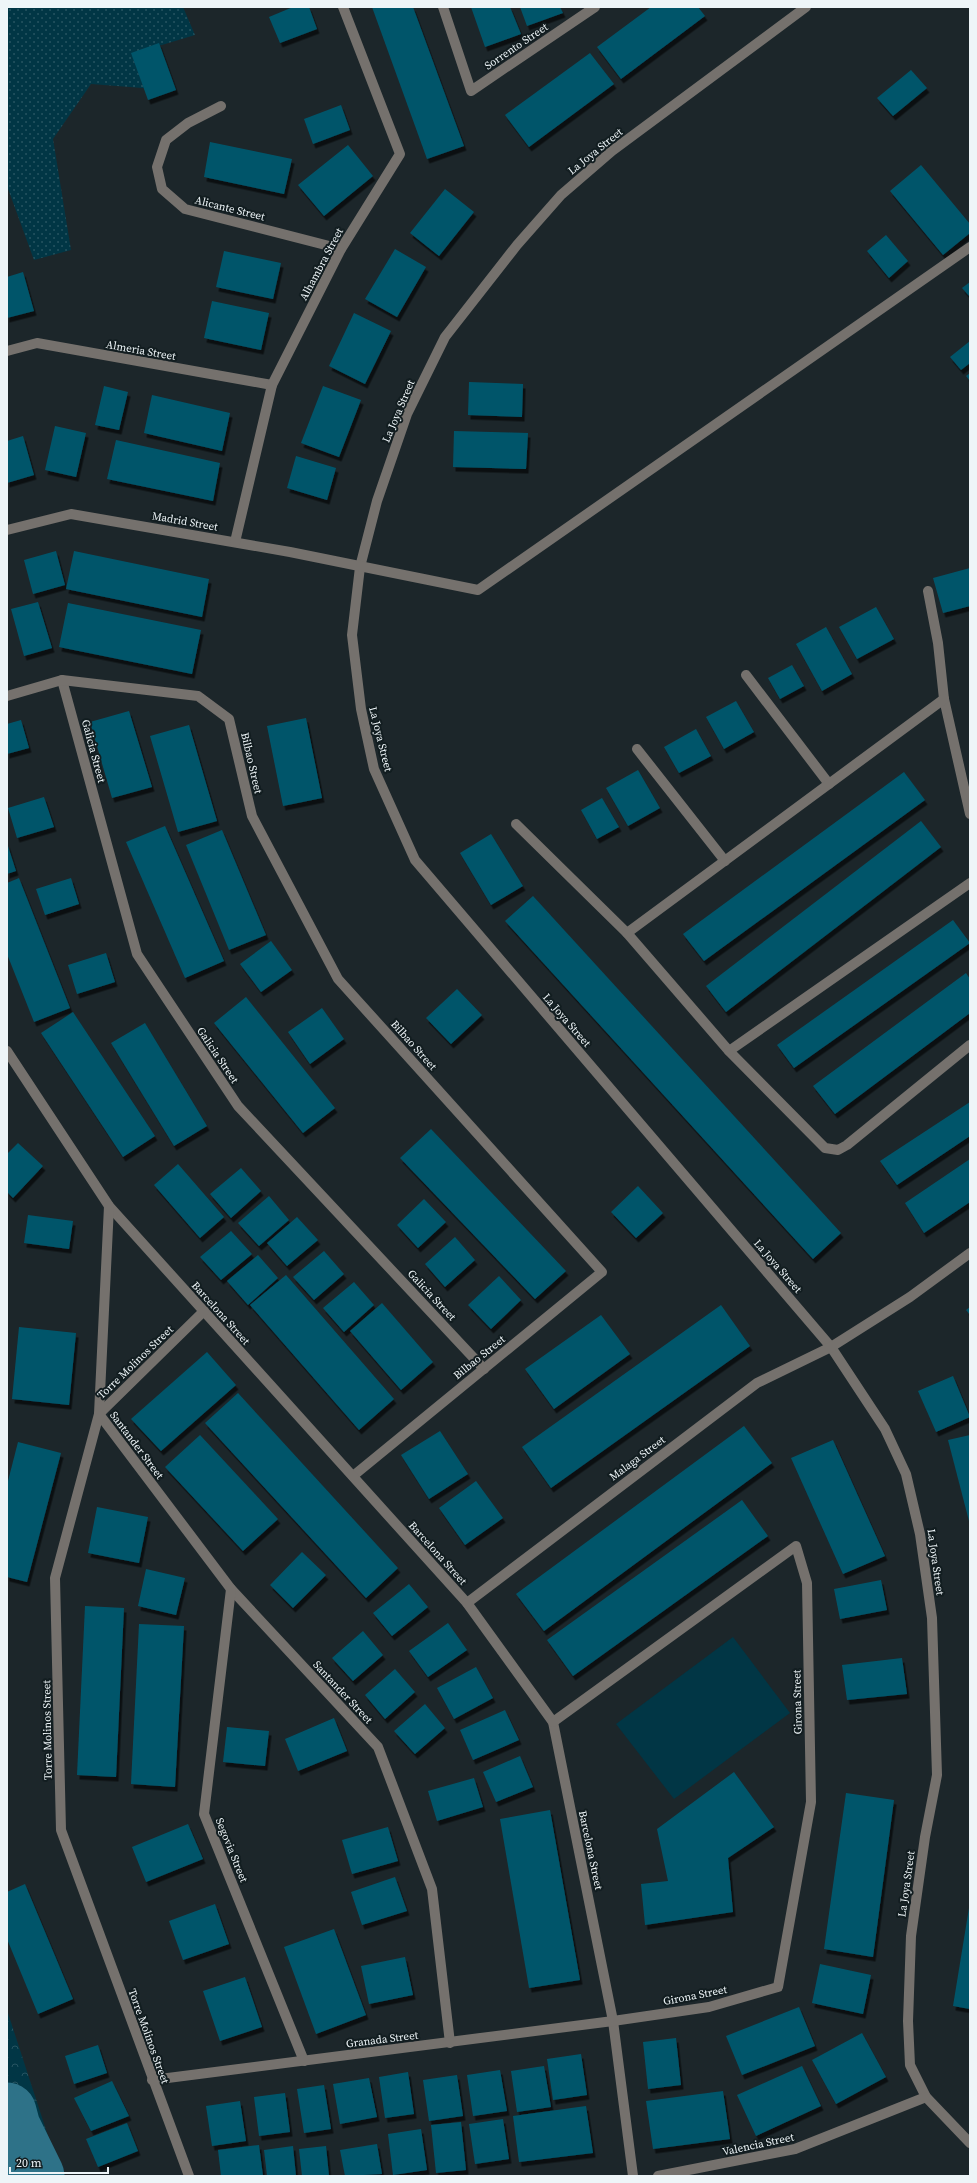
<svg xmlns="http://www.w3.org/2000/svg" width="977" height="2183" font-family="'Source Serif 4',serif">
	<defs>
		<pattern id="grass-dots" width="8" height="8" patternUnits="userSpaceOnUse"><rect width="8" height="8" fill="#013645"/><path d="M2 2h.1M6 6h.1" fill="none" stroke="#265461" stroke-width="1.8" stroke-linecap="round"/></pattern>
		<pattern id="forest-crowns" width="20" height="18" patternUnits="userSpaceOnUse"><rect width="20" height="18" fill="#013645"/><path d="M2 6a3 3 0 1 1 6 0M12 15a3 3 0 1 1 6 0" fill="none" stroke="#265461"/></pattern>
		<filter id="shadow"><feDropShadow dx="2.5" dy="4.5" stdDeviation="0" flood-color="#0009"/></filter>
	</defs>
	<rect width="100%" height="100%" fill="#1c262a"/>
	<path fill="url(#grass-dots)" d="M7 7H183L195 35 142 51 155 89 91 84 53 139 71 250 34 260 7 186Z"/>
	<path fill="url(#forest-crowns)" d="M7 2010 61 2176H7Z"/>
	<path fill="#013645" d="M733 1637 790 1713 674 1799 616 1724Z"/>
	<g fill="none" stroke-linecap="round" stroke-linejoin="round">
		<path stroke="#2e7288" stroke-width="59" d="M7 2112 11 2127 35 2176"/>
	</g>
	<g fill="#05556a" filter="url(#shadow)">
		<path d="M293 7H309L317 29 280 43 269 17Z"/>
		<path d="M372 7H413L464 146 427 159Z"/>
		<path d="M471 7H510L521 34 485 47Z"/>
		<path d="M520 7H560L563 13 527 26Z"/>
		<path d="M651 7H698L705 16 621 79 597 47Z"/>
		<path d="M159 43 176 90 148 100 131 53Z"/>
		<path d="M590 53 614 84 529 147 505 115Z"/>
		<path d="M911 70 927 88 893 116 877 98Z"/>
		<path d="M341 105 350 130 313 144 304 119Z"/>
		<path d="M210 142 292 159 284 194 204 177Z"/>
		<path d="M348 145 373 176 324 216 298 185Z"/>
		<path d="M921 165 970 224V233L943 255 890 191Z"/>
		<path d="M445 189 474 212 439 256 410 233Z"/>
		<path d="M886 235 908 261 889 278 867 251Z"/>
		<path d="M395 249 426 267 397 317 365 299Z"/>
		<path d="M224 251 281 263 273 299 216 287Z"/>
		<path d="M23 272 34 311 7 318V277Z"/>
		<path d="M970 282V297L962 288Z"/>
		<path d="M212 301 269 313 261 350 204 338Z"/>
		<path d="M354 313 391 331 365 384 329 366Z"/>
		<path d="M970 341V363L961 370 950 357Z"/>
		<path d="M970 373V381L966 376Z"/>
		<path d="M469 382 523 384 522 417 468 415Z"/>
		<path d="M104 386 128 392 119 430 95 425Z"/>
		<path d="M323 386 361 400 339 457 301 443Z"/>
		<path d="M152 395 230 413 222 451 144 433Z"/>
		<path d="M55 426 86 433 76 477 45 470Z"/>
		<path d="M454 431 528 433 526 469 453 467Z"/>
		<path d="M23 436 34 475 7 483V441Z"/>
		<path d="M116 440 220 463 213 501 107 479Z"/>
		<path d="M296 456 336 468 327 500 287 488Z"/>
		<path d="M56 551 65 585 33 594 24 560Z"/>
		<path d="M74 551 209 579 202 617 66 589Z"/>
		<path d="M970 568V606L943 613 933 578Z"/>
		<path d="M38 602 52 648 24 656 11 609Z"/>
		<path d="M68 603 201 630 192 674 59 647Z"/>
		<path d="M876 607 894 639 857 659 839 627Z"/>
		<path d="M826 627 852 674 822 691 796 644Z"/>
		<path d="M792 665 804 686 780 699 768 678Z"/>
		<path d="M736 701 754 732 724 749 706 717Z"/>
		<path d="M129 711 152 787 112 798 90 722Z"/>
		<path d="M306 718 322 798 283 806 267 726Z"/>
		<path d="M21 720 29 748 7 754V724Z"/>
		<path d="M189 725 217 821 178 832 150 736Z"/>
		<path d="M696 729 711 756 679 773 664 747Z"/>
		<path d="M638 770 660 808 628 826 606 788Z"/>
		<path d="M904 772 925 800 704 961 683 934Z"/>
		<path d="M44 797 54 827 17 838 8 808Z"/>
		<path d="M602 798 619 827 597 839 581 810Z"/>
		<path d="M921 821 941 847 726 1012 706 986Z"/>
		<path d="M165 826 224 961 185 978 126 842Z"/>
		<path d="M222 830 266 935 229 950 186 845Z"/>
		<path d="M491 834 523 886 491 905 460 853Z"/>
		<path d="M7 843 16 871 7 874Z"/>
		<path d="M19 878 70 1008 34 1022 7 954V883Z"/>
		<path d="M71 878 79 904 45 915 36 889Z"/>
		<path d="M533 896 841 1233 813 1259 505 921Z"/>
		<path d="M953 920 970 943 794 1068 777 1045Z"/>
		<path d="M271 941 292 970 261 992 240 964Z"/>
		<path d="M106 953 115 982 77 994 68 965Z"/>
		<path d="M966 973 970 979V1013L835 1114 813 1086Z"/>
		<path d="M457 989 482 1015 451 1044 426 1018Z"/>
		<path d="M246 997 335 1108 303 1133 214 1023Z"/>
		<path d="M322 1008 344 1039 310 1064 288 1032Z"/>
		<path d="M73 1012 155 1136 123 1157 41 1033Z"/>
		<path d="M145 1023 207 1126 174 1146 111 1043Z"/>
		<path d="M970 1102V1136L897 1185 880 1161Z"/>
		<path d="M431 1129 566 1271 535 1299 400 1158Z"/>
		<path d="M18 1143 43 1166 13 1198 7 1192V1154Z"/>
		<path d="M970 1159V1202L924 1233 905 1203Z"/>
		<path d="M178 1164 224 1217 200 1238 154 1185Z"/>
		<path d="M241 1168 261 1191 231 1218 210 1194Z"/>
		<path d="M638 1186 663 1213 636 1238 611 1212Z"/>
		<path d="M269 1196 289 1220 259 1246 238 1223Z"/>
		<path d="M424 1199 446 1222 418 1248 397 1225Z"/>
		<path d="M28 1215 73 1221 69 1249 24 1243Z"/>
		<path d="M297 1217 318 1240 287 1266 267 1243Z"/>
		<path d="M231 1231 252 1254 221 1280 200 1257Z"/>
		<path d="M455 1237 475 1260 445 1287 425 1264Z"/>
		<path d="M324 1251 344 1274 314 1300 293 1277Z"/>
		<path d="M258 1255 278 1278 248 1305 227 1281Z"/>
		<path d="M286 1275 394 1399 359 1430 250 1305Z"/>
		<path d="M499 1276 521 1300 491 1329 468 1305Z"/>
		<path d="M354 1282 374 1305 344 1332 323 1308Z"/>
		<path d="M382 1303 433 1362 401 1390 350 1331Z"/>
		<path d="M721 1305 750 1346 551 1488 522 1447Z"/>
		<path d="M970 1307V1315L966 1310Z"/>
		<path d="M601 1315 630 1354 554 1409 525 1369Z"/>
		<path d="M19 1327 76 1333 69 1405 12 1399Z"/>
		<path d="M207 1352 236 1385 161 1451 131 1419Z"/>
		<path d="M953 1376 970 1417 936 1432 918 1391Z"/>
		<path d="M238 1393 398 1568 366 1598 205 1423Z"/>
		<path d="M744 1426 772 1463 544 1631 516 1594Z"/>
		<path d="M440 1431 468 1474 429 1499 401 1455Z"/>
		<path d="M200 1435 278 1519 243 1551 165 1467Z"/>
		<path d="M970 1435V1521H969L948 1440Z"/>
		<path d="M833 1440 885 1556 843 1574 791 1458Z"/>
		<path d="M18 1442 61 1453 27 1582 7 1577V1485Z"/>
		<path d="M476 1481 503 1518 465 1545 439 1508Z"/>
		<path d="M742 1500 768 1536 573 1676 547 1640Z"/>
		<path d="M97 1507 148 1517 139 1563 88 1553Z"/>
		<path d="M302 1552 326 1575 293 1608 270 1585Z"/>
		<path d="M146 1569 185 1578 176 1615 138 1606Z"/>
		<path d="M881 1580 887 1610 840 1619 834 1589Z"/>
		<path d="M409 1584 428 1607 392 1636 373 1613Z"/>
		<path d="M85 1606 124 1608 116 1777 77 1775Z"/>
		<path d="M448 1623 467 1650 428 1677 409 1651Z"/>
		<path d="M139 1624 184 1626 175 1787 131 1784Z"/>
		<path d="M363 1631 383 1655 353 1681 332 1658Z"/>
		<path d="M902 1658 907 1694 847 1700 842 1665Z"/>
		<path d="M476 1667 493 1698 454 1719 437 1688Z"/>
		<path d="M395 1669 415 1692 385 1719 365 1695Z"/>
		<path d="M425 1704 445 1728 415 1754 394 1731Z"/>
		<path d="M505 1710 519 1740 473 1760 460 1730Z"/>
		<path d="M334 1718 347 1751 298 1771 285 1739Z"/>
		<path d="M227 1727 269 1731 265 1766 223 1762Z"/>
		<path d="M520 1756 533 1787 496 1802 483 1772Z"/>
		<path d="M734 1772 774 1827 728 1858 733 1912 645 1925 641 1884 668 1881 657 1829Z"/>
		<path d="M474 1778 483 1807 437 1821 428 1791Z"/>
		<path d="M846 1793 894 1800 873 1957 824 1949Z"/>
		<path d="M550 1810 580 1980 529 1988 500 1819Z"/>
		<path d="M188 1824 203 1859 146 1882 132 1847Z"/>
		<path d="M388 1827 398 1861 352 1874 342 1840Z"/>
		<path d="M395 1877 407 1911 362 1925 351 1892Z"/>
		<path d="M25 1884 73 1999 38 2014 7 1939V1892Z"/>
		<path d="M215 1904 229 1944 183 1960 169 1921Z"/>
		<path d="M969 1908H970V2009L953 2006Z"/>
		<path d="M334 1929 366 2015 316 2034 284 1947Z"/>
		<path d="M405 1957 413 1995 369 2004 361 1966Z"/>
		<path d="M820 1964 871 1975 863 2014 812 2003Z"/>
		<path d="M245 1977 262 2027 220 2041 203 1991Z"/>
		<path d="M799 2007 815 2046 742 2075 726 2036Z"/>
		<path d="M862 2033 886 2077 836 2104 812 2060Z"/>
		<path d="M676 2038 681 2085 648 2089 643 2042Z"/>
		<path d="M98 2045 107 2073 74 2084 65 2056Z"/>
		<path d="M581 2054 587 2095 553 2100 547 2059Z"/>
		<path d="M544 2066 551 2107 517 2112 511 2071Z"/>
		<path d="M802 2066 821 2106 756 2136 737 2095Z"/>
		<path d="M500 2070 507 2111 473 2116 467 2075Z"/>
		<path d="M408 2072 414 2114 385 2118 379 2077Z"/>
		<path d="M457 2075 463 2116 429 2121 423 2080Z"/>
		<path d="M369 2078 377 2117 340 2124 333 2084Z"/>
		<path d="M112 2081 129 2116 91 2131 74 2098Z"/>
		<path d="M324 2085 331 2129 304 2133 297 2089Z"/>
		<path d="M723 2091 730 2139 653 2149 646 2101Z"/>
		<path d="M285 2093 290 2132 259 2136 254 2097Z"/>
		<path d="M240 2101 246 2141 212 2146 206 2106Z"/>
		<path d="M586 2106 593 2153 519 2162 513 2116Z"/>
		<path d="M503 2119 509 2159 475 2164 469 2124Z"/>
		<path d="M461 2122 466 2170 436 2173 431 2125Z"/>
		<path d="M127 2123 138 2151 98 2167 86 2139Z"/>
		<path d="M421 2129 427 2170 393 2175 388 2134Z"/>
		<path d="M377 2144 382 2174 345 2176 340 2150Z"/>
		<path d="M259 2145 263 2176H221L218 2150Z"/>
		<path d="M293 2146 296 2176H267L264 2150Z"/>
		<path d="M326 2146 329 2176H302L299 2149Z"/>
	</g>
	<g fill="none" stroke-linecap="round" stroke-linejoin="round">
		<g stroke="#75716d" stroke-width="10">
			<path d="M443 7 471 91 595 7"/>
			<path d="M806 7 612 151 561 195 517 245 445 337 407 414 377 501 360 567 352 635 361 709 374 769 415 860 831 1347 885 1429 906 1474 920 1534 932 1618 937 1775 925 1837 911 1936 908 2021 910 2065 926 2097 970 2143"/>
			<path d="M221 106 188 123 166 140 157 167 162 189 185 209 341 249"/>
			<path d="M7 351 37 343 272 385"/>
			<path d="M7 530 71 514 290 552 478 590 970 247"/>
			<path d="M235 542 272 385 341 249 400 154 343 7"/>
			<path d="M928 591 938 643 944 699 970 814"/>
			<path d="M746 675 829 784"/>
			<path d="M62 680 137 954 238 1106 484 1369"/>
			<path d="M7 696 62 680 198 696 229 719 252 816 338 979 602 1272 353 1476"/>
			<path d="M637 749 725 861"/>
			<path d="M516 824 627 933 729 1051 825 1148 838 1150 847 1145 970 1045"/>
			<path d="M627 933 944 699"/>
			<path d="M7 1051 109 1206 467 1603 553 1722 613 2021 633 2176"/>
			<path d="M729 1051 970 883"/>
			<path d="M109 1206 99 1414 231 1589 378 1747 432 1889 450 2043"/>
			<path d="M231 1589 204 1814 304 2061"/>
			<path d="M467 1603 757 1383 831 1347 910 1297 970 1253"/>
			<path d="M152 2080 613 2021 709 2007 778 1987 811 1802 807 1583 796 1546 553 1722"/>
			<path d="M189 2176 61 1830 55 1578 99 1414 204 1311"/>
			<path d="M658 2176 795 2149 926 2097"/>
		</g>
	</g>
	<g text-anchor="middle" stroke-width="4" stroke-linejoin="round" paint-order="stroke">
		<g font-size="11" fill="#eef5f8" stroke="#121d20">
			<text transform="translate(516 46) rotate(-34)" y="4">Sorrento Street</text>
			<text transform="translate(595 151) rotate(-39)" y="4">La Joya Street</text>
			<text transform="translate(230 208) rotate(14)" y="4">Alicante Street</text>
			<text transform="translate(321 264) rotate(-62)" y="4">Alhambra Street</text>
			<text transform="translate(141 350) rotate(10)" y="4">Almeria Street</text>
			<text transform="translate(398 411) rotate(-67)" y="4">La Joya Street</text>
			<text transform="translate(185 521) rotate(10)" y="4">Madrid Street</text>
			<text transform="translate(381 739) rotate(76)" y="4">La Joya Street</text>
			<text transform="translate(94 751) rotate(75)" y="4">Galicia Street</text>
			<text transform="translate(252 763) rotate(77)" y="4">Bilbao Street</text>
			<text transform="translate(567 1020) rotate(49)" y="4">La Joya Street</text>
			<text transform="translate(414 1045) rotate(48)" y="4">Bilbao Street</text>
			<text transform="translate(218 1055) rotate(56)" y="4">Galicia Street</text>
			<text transform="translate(778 1266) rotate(49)" y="4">La Joya Street</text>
			<text transform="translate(432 1295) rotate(47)" y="4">Galicia Street</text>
			<text transform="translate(221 1313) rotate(48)" y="4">Barcelona Street</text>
			<text transform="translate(479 1357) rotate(-39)" y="4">Bilbao Street</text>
			<text transform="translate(135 1362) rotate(-44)" y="4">Torre Molinos Street</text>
			<text transform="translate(137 1445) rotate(53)" y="4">Santander Street</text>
			<text transform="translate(637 1458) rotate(-37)" y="4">Malaga Street</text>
			<text transform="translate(438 1553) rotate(48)" y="4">Barcelona Street</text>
			<text transform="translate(936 1562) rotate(82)" y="4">La Joya Street</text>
			<text transform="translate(343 1692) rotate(47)" y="4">Santander Street</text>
			<text transform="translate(797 1702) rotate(-91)" y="4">Girona Street</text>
			<text transform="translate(47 1730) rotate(-91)" y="4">Torre Molinos Street</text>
			<text transform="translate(232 1850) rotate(68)" y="4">Segovia Street</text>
			<text transform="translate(591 1850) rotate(78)" y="4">Barcelona Street</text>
			<text transform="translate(906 1884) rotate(-82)" y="4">La Joya Street</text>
			<text transform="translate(695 1995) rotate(-11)" y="4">Girona Street</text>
			<text transform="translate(149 2036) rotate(70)" y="4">Torre Molinos Street</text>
			<text transform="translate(382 2039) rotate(-7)" y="4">Granada Street</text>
			<text transform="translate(758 2144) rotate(-12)" y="4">Valencia Street</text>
		</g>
	</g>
	<rect width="977" height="2183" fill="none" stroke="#eef5f8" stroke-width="16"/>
	<path d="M10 2167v6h98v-6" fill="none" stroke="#eef5f8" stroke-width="2"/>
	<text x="16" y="2167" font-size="12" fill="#eef5f8" stroke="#121d20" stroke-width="3" paint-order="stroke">20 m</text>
</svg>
